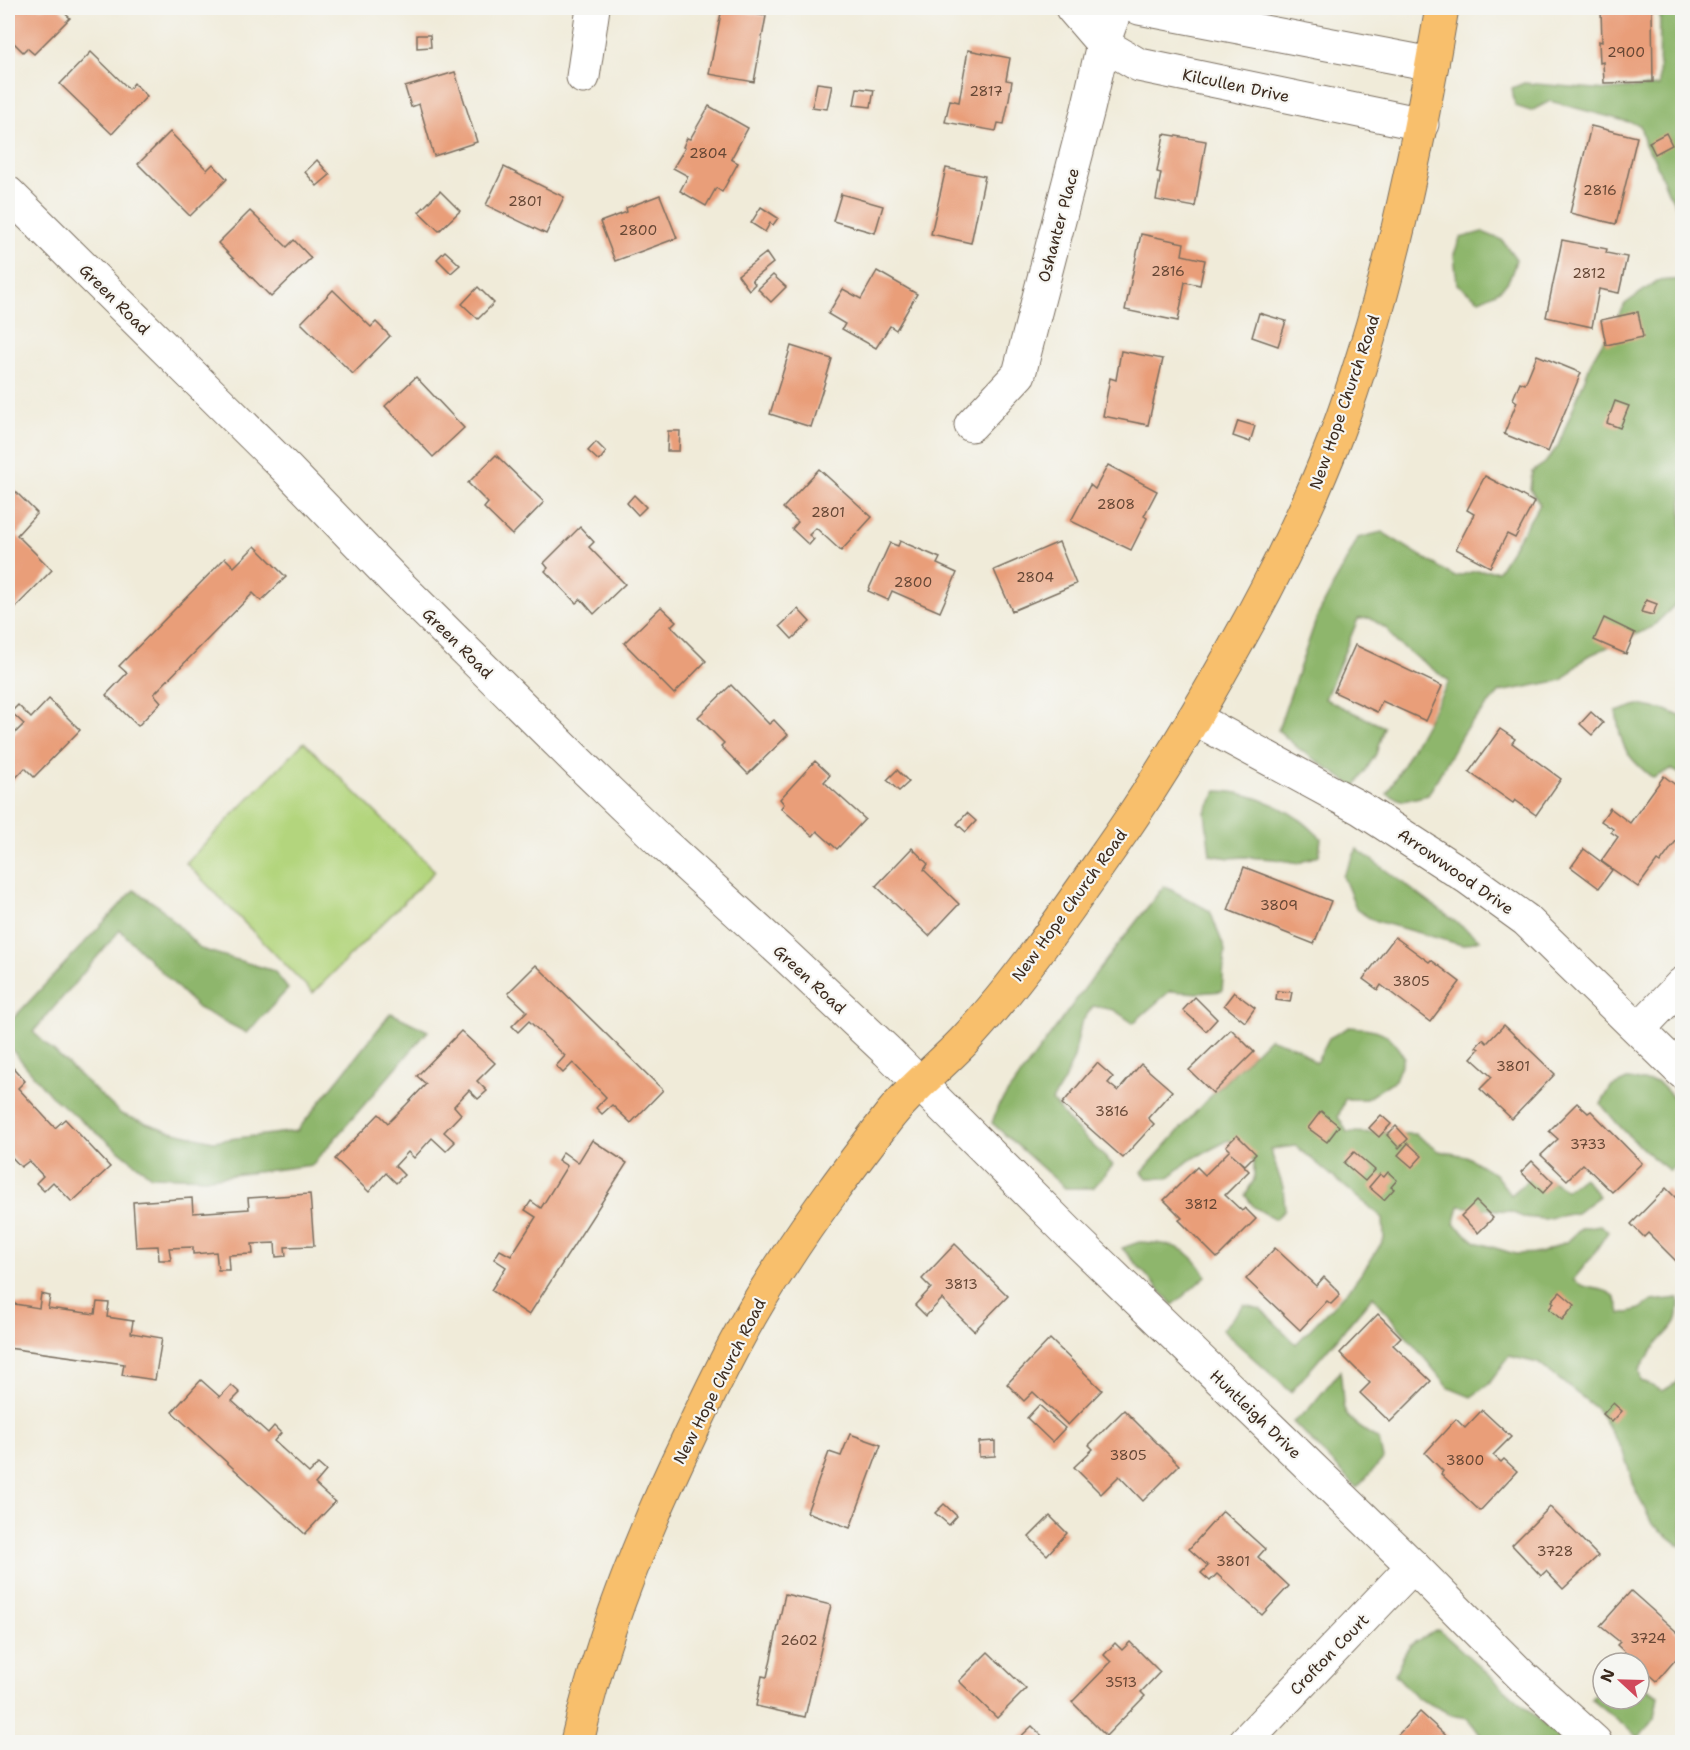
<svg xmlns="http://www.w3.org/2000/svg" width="1690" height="1750" font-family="'Shantell Sans',sans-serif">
	<rect width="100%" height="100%" fill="#f6f6f2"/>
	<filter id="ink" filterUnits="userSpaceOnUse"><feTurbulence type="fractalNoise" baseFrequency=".0167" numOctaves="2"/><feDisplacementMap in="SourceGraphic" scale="12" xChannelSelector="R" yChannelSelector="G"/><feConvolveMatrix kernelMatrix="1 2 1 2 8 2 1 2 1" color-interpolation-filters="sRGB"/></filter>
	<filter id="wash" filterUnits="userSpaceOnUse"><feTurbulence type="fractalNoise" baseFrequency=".008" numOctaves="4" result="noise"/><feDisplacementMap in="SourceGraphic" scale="24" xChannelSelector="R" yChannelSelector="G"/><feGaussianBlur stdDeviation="1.35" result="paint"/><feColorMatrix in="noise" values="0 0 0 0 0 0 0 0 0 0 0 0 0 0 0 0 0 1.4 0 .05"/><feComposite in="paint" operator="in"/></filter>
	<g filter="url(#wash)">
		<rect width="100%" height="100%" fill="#f0ebd9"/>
		<path fill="#b3d57d" stroke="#77804e" stroke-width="1.5" d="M304 742 435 871 313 993 186 863Z"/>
		<g fill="#8eb66c" stroke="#647045" stroke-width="1.5">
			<path d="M1660 8H1682V216L1668 192 1654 158 1645 145 1640 125 1550 101 1531 111 1515 106 1512 88 1524 83 1607 90 1659 86Z"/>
			<path d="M1482 232 1502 240 1516 259C1510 285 1504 290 1479 300L1457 284 1454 254 1460 238Z"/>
			<path d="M1682 279V598L1652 627 1586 657 1562 680 1500 692 1464 731 1428 795 1403 801 1387 794 1449 681 1397 643 1387 629 1370 618 1358 619 1325 699 1384 727 1376 754 1355 787 1298 748 1278 730 1317 617 1358 538 1382 532 1455 577 1475 571H1498L1540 504 1530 489 1532 472 1545 463 1558 446 1593 358 1625 304 1657 281Z"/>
			<path d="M1638 705 1666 710 1682 717V775L1671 769 1653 778C1624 755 1622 748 1616 712Z"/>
			<path d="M1217 791C1244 791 1276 803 1299 819 1307 824 1314 832 1321 838L1319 855 1299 863 1274 859 1244 857 1230 858 1210 855 1205 812Z"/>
			<path d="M1357 849 1480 940 1462 945 1373 920 1357 910 1343 876Z"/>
			<path d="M1164 886 1210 911 1225 950 1222 991 1198 993 1170 991 1133 1023 1114 1010 1093 1006 1081 1023 1074 1057 1064 1081 1052 1101 1070 1123 1113 1165 1093 1188H1065L992 1123 998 1106 1093 977Z"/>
			<path d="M134 890 160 907 201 949 274 971 288 989 247 1033 198 1008 120 930 33 1032 121 1114 166 1130 213 1141 297 1131 391 1013 428 1031 312 1165 209 1178 151 1176 51 1096 8 1045V1024Z"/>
			<path d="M1349 1027C1380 1029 1387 1030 1404 1057L1395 1080 1366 1099H1345L1338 1117 1347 1132 1415 1134 1439 1151 1466 1156 1495 1174 1511 1195 1532 1177 1549 1179 1566 1190 1583 1177 1599 1196 1576 1213 1544 1219 1523 1217 1508 1211 1459 1206 1454 1224 1476 1242 1515 1254 1541 1253 1568 1241 1582 1228 1600 1225 1608 1232 1590 1259 1573 1280C1595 1297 1615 1279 1620 1314L1640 1309 1652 1301 1679 1298C1679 1327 1675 1323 1658 1343 1651 1351 1645 1361 1639 1370L1641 1381 1663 1391 1676 1383 1682 1370V1547L1652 1524 1636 1491 1622 1449 1597 1409 1538 1363 1509 1356 1489 1384 1471 1397 1449 1388 1373 1296 1291 1392 1222 1330 1244 1305 1261 1309 1296 1344 1352 1286 1369 1263 1384 1239 1383 1218 1296 1146 1270 1149 1283 1187 1285 1210 1275 1219 1254 1207 1245 1195 1254 1180V1161L1229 1140 1190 1160 1168 1178H1147L1142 1172 1202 1105 1269 1038 1298 1048 1316 1063 1329 1038Z"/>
			<path d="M1627 1080 1658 1082 1682 1106V1157L1670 1171C1644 1152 1621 1130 1601 1104L1611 1087Z"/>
			<path d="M1139 1242C1170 1243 1190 1246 1206 1276L1173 1305 1122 1248Z"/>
			<path d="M1340 1371C1342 1382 1342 1392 1343 1404 1345 1421 1366 1431 1379 1440L1383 1459 1357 1488 1293 1422 1308 1410Z"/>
			<path d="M1439 1630 1564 1742H1490L1481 1736 1468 1718 1455 1716 1417 1698 1395 1674C1408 1644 1409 1643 1439 1630Z"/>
			<path d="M1603 1685V1699H1639V1685L1659 1696 1655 1717 1639 1738 1591 1699Z"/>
		</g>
		<g id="blocks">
			<g fill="#e99e79">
				<path d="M8 8H59L70 18 34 54 27 48 23 52 8 37Z"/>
				<path d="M722 8 766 16 754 82 709 74Z"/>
				<path d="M1652 9 1653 82 1604 83 1603 62 1600 63 1599 41 1602 42 1601 10Z"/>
				<path d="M417 35H430L431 47 417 48Z"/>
				<path d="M968 50 1010 58 1006 80 1012 81 1008 105 1004 124 998 123 996 131 945 122 950 100 959 102Z"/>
				<path d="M91 52 129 89 134 83 147 96 112 134 60 84Z"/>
				<path d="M455 72 477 142 434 156 419 104 411 107 405 87Z"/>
				<path d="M817 83 832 85 827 109 812 107Z"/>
				<path d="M857 88 874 90 871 107 854 105Z"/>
				<path d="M709 106 748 128 731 159 738 163 722 192 716 188 706 206 680 191 688 176 673 168 685 148 683 147 687 138 690 139Z"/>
				<path d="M1591 126 1637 137 1616 224 1570 213Z"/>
				<path d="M170 132 207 170 213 164 227 179 190 216 138 164Z"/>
				<path d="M1666 133 1672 145 1655 154 1649 142Z"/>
				<path d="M1164 134 1206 141 1195 207 1156 200 1161 173 1157 172Z"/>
				<path d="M317 160 330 175 317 186 305 172Z"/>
				<path d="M504 167 564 197 546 234 486 205Z"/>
				<path d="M946 168 985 176 971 243 931 234Z"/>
				<path d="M440 191 460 211 439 231 419 212Z"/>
				<path d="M841 194 883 206 875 233 833 221Z"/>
				<path d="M660 195 677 238 615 261 600 222 627 212 626 208Z"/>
				<path d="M761 207 778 218 773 225 770 223 765 232 751 223Z"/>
				<path d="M250 211 287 247 294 240 311 258 271 297 218 243Z"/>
				<path d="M1141 234 1184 243 1182 255 1205 260 1200 285 1185 282 1178 321 1125 310Z"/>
				<path d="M1562 240 1607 249 1606 253 1627 257 1619 293 1599 289 1592 327 1546 317Z"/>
				<path d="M445 251 460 265 451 273 437 259Z"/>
				<path d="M766 253 773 263 752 280 755 284 749 290 738 275Z"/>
				<path d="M877 271 917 294 896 330 890 326 876 348 842 329 845 324 828 314 843 289 861 299Z"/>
				<path d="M773 275 786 287 771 302 758 289Z"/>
				<path d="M478 287 494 303 478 319 462 304Z"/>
				<path d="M333 290 371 327 376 322 390 336 353 374 301 323Z"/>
				<path d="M1638 312 1643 337 1606 345 1601 320Z"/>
				<path d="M1259 313 1286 321 1278 346 1252 337Z"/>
				<path d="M791 346 832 359 811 427 770 414Z"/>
				<path d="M1121 351 1163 359 1148 425 1103 416 1110 378 1116 380Z"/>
				<path d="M1537 355 1581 373 1548 452 1504 434 1517 402 1513 399 1520 382 1525 384Z"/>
				<path d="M416 377 464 428 433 457 385 406Z"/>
				<path d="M1615 401 1629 406 1620 428 1607 423Z"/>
				<path d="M1238 421 1255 426 1250 442 1233 436Z"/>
				<path d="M668 431H680L679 451H667Z"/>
				<path d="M596 442 606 452 599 461 588 451Z"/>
				<path d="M496 455 544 502 512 535 484 508 488 503 468 483Z"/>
				<path d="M1108 465 1157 491 1144 516 1147 518 1131 550 1071 521 1090 485 1095 489Z"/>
				<path d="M819 469 872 517 841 551 816 528 809 535 814 539 809 545 792 529 798 522 783 508Z"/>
				<path d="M1485 476 1534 502 1515 538 1507 534 1490 567 1456 549 1474 514 1467 510Z"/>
				<path d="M8 484 37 513 17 535 52 570 8 615Z"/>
				<path d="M634 495 646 507 638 515 627 503Z"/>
				<path d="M580 527 594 542 589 547 625 584 594 614 581 599 576 603 545 571 548 568 544 563Z"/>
				<path d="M900 541 940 558 937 564 957 573 940 612 892 591 888 600 868 591 890 543 898 546Z"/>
				<path d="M1059 542 1076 584 1012 611 994 570Z"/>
				<path d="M255 546 286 577 261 601 253 593 154 694 161 702 138 726 106 695 127 673 119 666 225 558 234 567Z"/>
				<path d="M1646 600 1657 604 1653 615 1641 612Z"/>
				<path d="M661 607 676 621 671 626 706 661 674 694 624 643Z"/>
				<path d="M798 609 810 622 792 639 780 626Z"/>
				<path d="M1604 618 1635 633 1626 654 1594 640Z"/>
				<path d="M1355 645 1442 686 1426 721 1382 701 1377 712 1334 692Z"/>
				<path d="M731 685 769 724 774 720 788 735 748 774 721 746 724 743 698 717Z"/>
				<path d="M49 699 80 730 34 777 25 768 8 786V740L24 724 11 712 18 705 31 718Z"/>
				<path d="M1591 712 1603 723 1592 735 1580 724Z"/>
				<path d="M1500 729 1515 739 1512 743 1561 779 1536 815 1515 800 1513 803 1469 772Z"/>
				<path d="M815 761 830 775 824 782 865 819 837 849 817 831 813 836 781 808 784 804 780 799Z"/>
				<path d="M897 770 909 782 899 791 887 780Z"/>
				<path d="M1664 776 1682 790V833L1660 863 1657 861 1638 887 1601 861 1618 837 1611 832 1613 829 1601 821 1610 808 1630 823Z"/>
				<path d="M967 813 976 821 966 832 957 824Z"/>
				<path d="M912 848 928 864 924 870 959 904 929 936 876 886Z"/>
				<path d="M1584 849 1612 870 1599 888 1571 867Z"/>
				<path d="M1244 867 1331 901 1314 944 1228 910Z"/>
				<path d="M1395 937 1429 962 1431 960 1460 982 1430 1022 1381 985 1378 990 1363 979Z"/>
				<path d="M536 965 663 1090 631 1123 612 1105 602 1114 596 1108 606 1097 573 1063 563 1073 556 1066 565 1056 529 1021 518 1032 512 1026 527 1011 508 993Z"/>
				<path d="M1277 991 1292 992 1290 1002 1276 1000Z"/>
				<path d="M1234 992 1255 1008 1245 1022 1224 1005Z"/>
				<path d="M1195 997 1217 1019 1206 1031 1183 1010Z"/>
				<path d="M1504 1025 1555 1074 1512 1119 1480 1089 1492 1077 1471 1058 1479 1049 1476 1047 1483 1039 1487 1043Z"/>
				<path d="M1231 1029 1254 1052 1213 1093 1189 1070Z"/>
				<path d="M461 1031 495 1063 477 1081 487 1091 478 1099 469 1090 454 1106 461 1114 444 1132 455 1142 446 1151 432 1138 414 1158 408 1152 395 1166 404 1175 396 1183 386 1173 369 1192 335 1159 379 1114 388 1123 406 1105 426 1084 417 1076Z"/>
				<path d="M8 1062 25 1081 18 1088 55 1128 65 1119 110 1167 72 1202 53 1182 44 1191 36 1183 43 1176 29 1161 21 1167 8 1153Z"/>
				<path d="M1097 1063 1113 1077 1108 1083 1118 1091 1141 1064 1172 1091 1148 1118 1154 1124 1123 1158 1062 1104Z"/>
				<path d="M1577 1103 1588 1113 1591 1111 1642 1163 1612 1192 1583 1164 1567 1180 1541 1155 1558 1139 1549 1131Z"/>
				<path d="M1321 1111 1339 1126 1327 1142 1308 1128Z"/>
				<path d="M1381 1115 1391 1124 1379 1137 1369 1128Z"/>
				<path d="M1396 1126 1408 1139 1399 1148 1387 1135Z"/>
				<path d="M1237 1135 1256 1154 1245 1165 1231 1153 1249 1171 1225 1195 1242 1211 1245 1208 1256 1219 1217 1258 1179 1220 1182 1218 1164 1200 1197 1167 1205 1175 1230 1150 1226 1146Z"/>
				<path d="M592 1140 627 1163 529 1315 491 1290 506 1267 494 1259 500 1250 511 1256 536 1217 525 1210 531 1201 541 1208 567 1166 558 1160 563 1152 578 1163Z"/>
				<path d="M1408 1143 1422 1156 1412 1167 1398 1155Z"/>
				<path d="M1354 1152 1375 1170 1365 1181 1344 1163Z"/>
				<path d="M1532 1161 1553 1182 1543 1193 1521 1172Z"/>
				<path d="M1388 1172 1397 1180 1391 1187 1394 1189 1384 1200 1369 1187 1380 1174 1384 1177Z"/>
				<path d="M1666 1188 1682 1204V1267L1648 1233 1644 1237 1631 1224Z"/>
				<path d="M310 1194 314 1246 285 1247 286 1256 276 1257 275 1243 252 1244 253 1254 228 1255 229 1270H218L216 1252 193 1254V1247L169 1248 171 1260H159L158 1246 136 1247 133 1202 192 1198 193 1213 249 1209 248 1198Z"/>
				<path d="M1476 1201 1493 1218 1478 1233 1461 1216Z"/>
				<path d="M955 1244 1008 1296 974 1331 942 1299 926 1316 915 1305 931 1288 922 1279Z"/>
				<path d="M1275 1248 1316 1286 1324 1277 1339 1292 1340 1295 1331 1304 1327 1301 1300 1330 1246 1279Z"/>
				<path d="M1560 1292 1575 1305 1562 1320 1549 1309 1554 1303 1552 1301Z"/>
				<path d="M41 1294 50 1296 48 1308 95 1314 97 1302 109 1303 107 1317 133 1321 131 1333 162 1338 155 1380 122 1375 124 1364 8 1348V1303L39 1308Z"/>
				<path d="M1378 1314 1401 1337 1393 1345 1431 1381 1390 1422 1360 1393 1370 1383 1340 1353Z"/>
				<path d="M1050 1339 1102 1390 1068 1425 1033 1392 1024 1401 1007 1384Z"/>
				<path d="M201 1380 220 1397 231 1385 240 1393 232 1401 268 1433 274 1426 281 1433 274 1441 309 1473 318 1464 326 1471 315 1484 335 1502 305 1534 172 1412Z"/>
				<path d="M1613 1403 1622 1411 1612 1422 1603 1414Z"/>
				<path d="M1039 1405 1065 1428 1052 1442 1027 1418Z"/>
				<path d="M1124 1410 1179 1465 1143 1501 1119 1476 1101 1494 1074 1467 1093 1449 1089 1445Z"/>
				<path d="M1482 1410 1511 1437 1493 1455 1501 1462 1504 1459 1517 1471 1480 1511 1441 1474 1443 1471 1425 1453 1456 1419 1465 1428Z"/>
				<path d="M850 1434 881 1445 850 1528 807 1512 829 1452 841 1456Z"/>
				<path d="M995 1441V1456L979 1457V1442Z"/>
				<path d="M944 1504 957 1516 949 1525 935 1513Z"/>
				<path d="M1550 1507 1598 1556 1563 1589 1546 1571 1541 1576 1512 1545Z"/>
				<path d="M1223 1511 1265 1549 1258 1557 1289 1586 1262 1615 1217 1574 1210 1581 1201 1573 1208 1566 1189 1549Z"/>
				<path d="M1050 1516 1067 1533 1047 1555 1029 1537Z"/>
				<path d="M1631 1591 1678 1633 1682 1628V1652L1657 1681 1617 1645 1620 1642 1600 1626Z"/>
				<path d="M785 1594 831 1605 805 1717 756 1706 762 1676 767 1677Z"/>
				<path d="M1130 1642 1160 1672 1141 1692 1145 1696 1106 1736 1072 1702 1111 1662 1104 1655 1115 1643 1122 1650Z"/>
				<path d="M988 1652 1026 1689 997 1718 959 1681Z"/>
				<path d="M1420 1712 1453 1742H1395L1393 1740Z"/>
				<path d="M1032 1726 1048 1742H1015Z"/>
			</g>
		</g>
	</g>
	<g filter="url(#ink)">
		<use href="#blocks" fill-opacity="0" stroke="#7a6e5f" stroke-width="1.5"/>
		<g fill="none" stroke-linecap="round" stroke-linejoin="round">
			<g stroke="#7a6e5f" stroke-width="35">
				<g id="minor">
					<path d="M1072 8 1103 44 1139 65 1422 124"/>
					<path d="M1139 8 1432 64"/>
					<path d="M583 77 593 8"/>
					<path d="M8 193 286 468 396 582 579 763 658 839 783 953 887 1051 1072 1236 1413 1566 1523 1677 1595 1742"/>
					<path d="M971 425 1019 374 1088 109 1103 44 1116 8"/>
					<path d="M1194 718 1360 808 1468 878 1526 920 1682 1072"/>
					<path d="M1639 1029 1682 984"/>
					<path d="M1245 1742 1413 1566"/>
				</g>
			</g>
			<g stroke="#7a6e5f" stroke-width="35">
				<path id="major" d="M577 1742C601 1637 642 1534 689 1437 717 1377 746 1318 783 1263 815 1213 851 1166 887 1119 909 1090 938 1068 963 1042 1022 979 1075 899 1124 829 1165 769 1202 706 1237 643 1274 577 1308 509 1335 438 1387 300 1417 153 1442 8"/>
			</g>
			<use href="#minor" stroke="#fff" stroke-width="33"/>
			<use href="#major" stroke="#f8bf6c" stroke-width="33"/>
		</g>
	</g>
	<g text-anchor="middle" stroke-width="4.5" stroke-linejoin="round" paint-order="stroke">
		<g font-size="14" fill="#664735">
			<text x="1626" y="57">2900</text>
			<text x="986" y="96">2817</text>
			<text x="708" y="158">2804</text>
			<text x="1600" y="195">2816</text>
			<text x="525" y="206">2801</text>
			<text x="638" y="235">2800</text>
			<text x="1168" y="276">2816</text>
			<text x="1589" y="278">2812</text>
			<text x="1116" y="509">2808</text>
			<text x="828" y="517">2801</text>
			<text x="1035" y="582">2804</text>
			<text x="913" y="587">2800</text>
			<text x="1279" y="910">3809</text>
			<text x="1411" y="986">3805</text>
			<text x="1513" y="1071">3801</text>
			<text x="1112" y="1116">3816</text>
			<text x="1588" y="1149">3733</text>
			<text x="1201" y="1209">3812</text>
			<text x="961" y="1289">3813</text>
			<text x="1128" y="1460">3805</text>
			<text x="1465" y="1465">3800</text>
			<text x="1555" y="1556">3728</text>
			<text x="1233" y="1566">3801</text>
			<text x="1648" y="1643">3724</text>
			<text x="799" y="1645">2602</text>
			<text x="1121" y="1687">3513</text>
		</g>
		<g font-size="16" fill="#3b2a1e" stroke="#f6f6f2">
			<text transform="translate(1236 85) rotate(12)" y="6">Kilcullen Drive</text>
			<text transform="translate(1058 225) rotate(-75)" y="6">Oshanter Place</text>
			<text transform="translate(115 299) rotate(45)" y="6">Green Road</text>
			<text transform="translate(1344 402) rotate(-71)" y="6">New Hope Church Road</text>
			<text transform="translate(458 643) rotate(45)" y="6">Green Road</text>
			<text transform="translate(1456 871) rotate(35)" y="6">Arrowwood Drive</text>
			<text transform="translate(1069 905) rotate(-54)" y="6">New Hope Church Road</text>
			<text transform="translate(810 979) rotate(43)" y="6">Green Road</text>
			<text transform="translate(719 1381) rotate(-63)" y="6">New Hope Church Road</text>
			<text transform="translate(1256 1414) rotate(44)" y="6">Huntleigh Drive</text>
			<text transform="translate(1329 1654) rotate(-46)" y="6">Crofton Court</text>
		</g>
	</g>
	<rect width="1690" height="1750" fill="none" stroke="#f6f6f2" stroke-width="30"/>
	<g transform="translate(1621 1681) rotate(292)"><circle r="28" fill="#f6f6f2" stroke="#aba49d" stroke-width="1.5"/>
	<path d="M0-4.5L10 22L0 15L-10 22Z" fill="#d1495b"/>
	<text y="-9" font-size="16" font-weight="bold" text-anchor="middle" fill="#3b2a1e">N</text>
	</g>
</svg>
